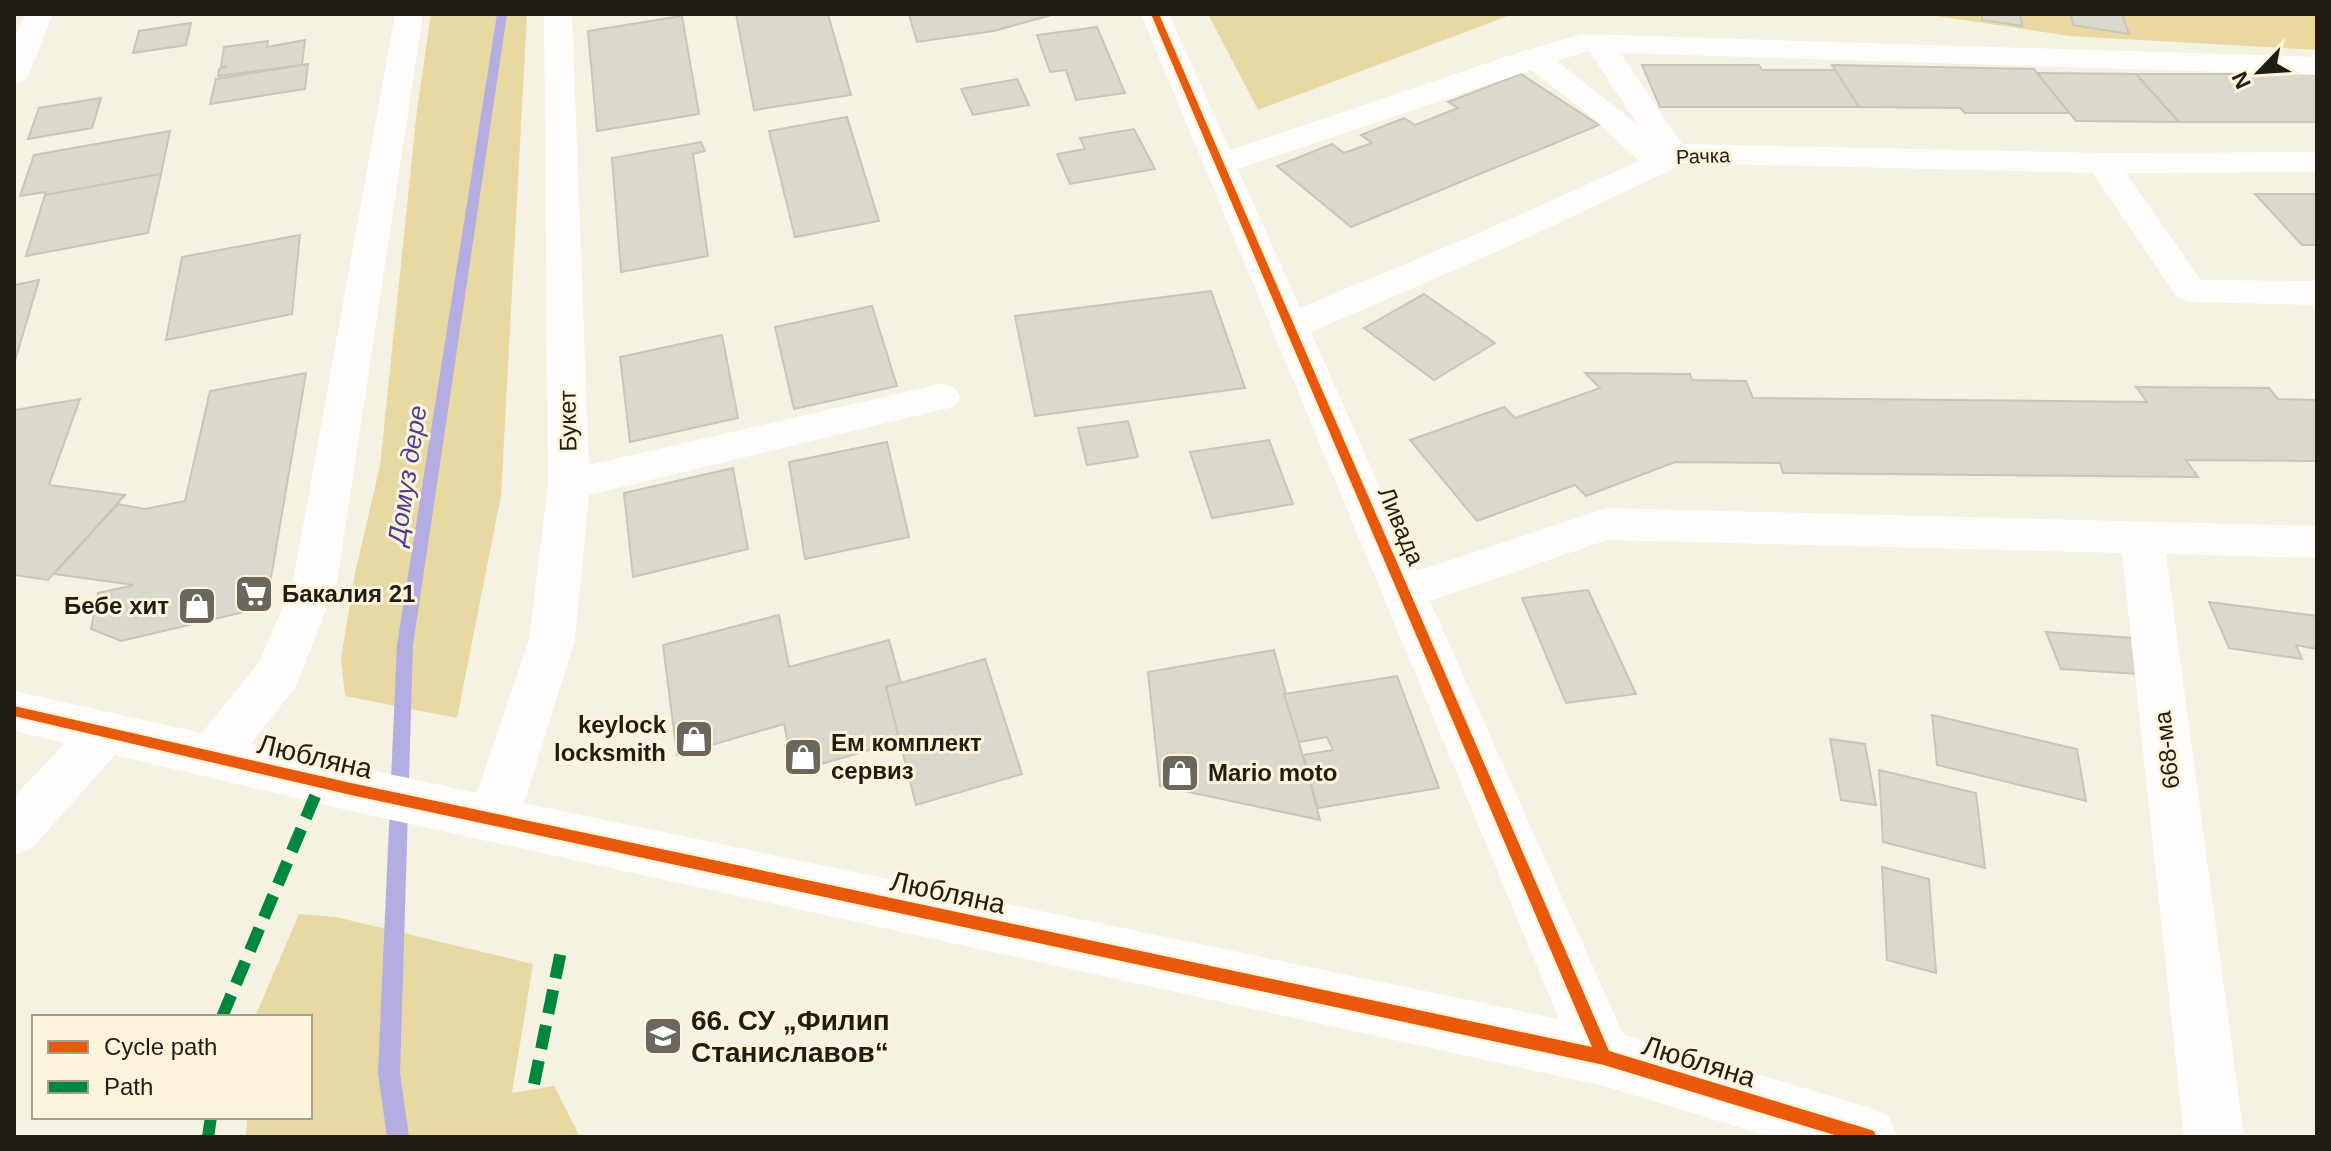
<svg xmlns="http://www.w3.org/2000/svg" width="2331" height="1151" font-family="Helvetica,sans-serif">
	<rect width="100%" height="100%" fill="#f5f1e3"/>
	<g fill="#e8d9a2">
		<path d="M431 14H527L501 496 457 718 345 696 341 659 355 573 380 466 417 110Z"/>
		<path d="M1208 14H1513L1258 110Z"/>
		<path d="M299 914 336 917 533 964 512 1093 554 1086 580 1137H246L247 1117H310V1017H255Z"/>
	</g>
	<path fill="#e9d9a0" d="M1923 14H2317V50L2070 36Z"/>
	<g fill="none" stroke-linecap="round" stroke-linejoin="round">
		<path fill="#b4ade1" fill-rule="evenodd" d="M497 14H507L413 645 400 1073 409 1137H387L378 1073 397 645Z"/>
	</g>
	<g fill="#dbd8cd" stroke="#c8c6bb" stroke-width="2">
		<path d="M736 14H828L851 95 754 110Z"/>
		<path d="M909 14H1055L994 31 917 42Z"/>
		<path d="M1982 14H2020L2022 26 1982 20Z"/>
		<path d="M2071 14H2122L2129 34 2073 25Z"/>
		<path d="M682 16 699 114 597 131 588 31Z"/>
		<path d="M191 23 186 45 133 53 139 31Z"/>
		<path d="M1097 27 1125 93 1076 100 1066 70 1050 72 1037 35Z"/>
		<path d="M305 40 302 65 218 76 219 69 227 66 221 67 224 47 268 41 267 47Z"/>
		<path d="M308 64 305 89 210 104 216 79Z"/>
		<path d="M1642 65H1759L1762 70H1836L1859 107H1660Z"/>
		<path d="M1832 65 2034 69 2070 113H1965L1960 108 1859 107Z"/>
		<path d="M2037 73 2136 74 2179 122 2076 121Z"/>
		<path d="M1521 74 1599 125 1351 227 1277 166 1332 144 1344 153 1372 143 1361 135 1404 118 1415 125 1458 108 1448 102Z"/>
		<path d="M2136 74H2317V122H2179Z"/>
		<path d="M1017 79 1029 105 973 115 961 89Z"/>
		<path d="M101 98 92 128 28 139 39 108Z"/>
		<path d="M847 117 879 221 795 237 769 131Z"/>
		<path d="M1134 129 1155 169 1070 184 1057 154 1085 149 1080 138Z"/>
		<path d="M170 131 161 174 45 195 46 192 20 196 34 155Z"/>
		<path d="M701 142 705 151 693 154 708 256 621 272 612 158Z"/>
		<path d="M161 174 148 233 26 256 45 195Z"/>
		<path d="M2255 194H2317V245H2302Z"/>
		<path d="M300 235 292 314 166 340 182 257Z"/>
		<path d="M39 280 14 364V285Z"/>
		<path d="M1211 291 1245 388 1035 416 1015 316Z"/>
		<path d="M1424 294 1495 343 1434 380 1364 328Z"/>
		<path d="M872 306 897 386 794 409 775 327Z"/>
		<path d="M722 335 738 418 630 442 620 357Z"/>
		<path d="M306 373 266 607 121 641 91 629 98 593 134 585 54 574 118 504 145 509 185 501 210 391Z"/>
		<path d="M1585 373 1690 374 1692 380 1746 381 1753 398 2147 402 2136 387 2269 388 2278 399 2317 400V461L2186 460 2198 477 1783 473 1780 463 1675 462 1586 496 1575 485 1477 521 1410 440 1504 407 1515 418 1600 388Z"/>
		<path d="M80 399 49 485 125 495 48 580 14 575V410Z"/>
		<path d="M1128 421 1138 457 1087 465 1078 428Z"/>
		<path d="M1269 440 1293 504 1212 518 1190 452Z"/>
		<path d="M887 442 909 537 805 559 789 462Z"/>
		<path d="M733 468 748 549 633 577 624 493Z"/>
		<path d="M1588 590 1636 694 1566 703 1522 598Z"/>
		<path d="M2209 602 2317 616V649L2296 645 2302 659 2229 648Z"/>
		<path d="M779 615 789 667 889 640 901 683 886 687 900 741 794 772 784 724 677 755 663 645Z"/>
		<path d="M2046 632 2135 638 2154 675 2061 669Z"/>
		<path d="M1274 650 1320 820 1160 786 1148 672Z"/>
		<path d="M985 659 1022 774 916 805 886 687Z"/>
		<path d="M1397 676 1439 788 1318 808 1303 755 1333 750 1327 737 1299 742 1284 694Z"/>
		<path d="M1932 715 2077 749 2086 801 1937 765Z"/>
		<path d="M1830 739 1865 744 1876 805 1841 800Z"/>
		<path d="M1879 770 1976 793 1985 868 1883 842Z"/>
		<path d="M1882 867 1929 879 1936 973 1887 960Z"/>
	</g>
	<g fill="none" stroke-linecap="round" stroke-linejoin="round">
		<g fill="#fefdfb" fill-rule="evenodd">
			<path d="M25 14H53L29 75 25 81 14 84V40Z"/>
			<path d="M395 14H423L337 582 296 686 251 744 477 793 529 640 548 485 544 14H572L589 465 940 384 954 387 960 397 954 407 940 410 589 495 575 640 524 803 1559 1019 1141 14H1169L1230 150 1523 51 1582 34 2317 57V75L1620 53 1682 144 2103 153 2317 152V172L2126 173 2201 280 2317 281V305L2191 302 2178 299 2093 173 1680 163 1671 170 1503 249 1311 332 1417 571 1606 508 2317 526V558L2166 554 2244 1137H2184L2122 553 1607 540 1430 601 1623 1034 1868 1107 1889 1116 1898 1137H1771L1604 1086 351 811 115 755 32 848 14 855V797L65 743 14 731V691L202 733 260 661 293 582ZM1584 52H1590L1639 126 1557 61ZM1531 70 1592 117 1639 161 1479 233 1300 308 1238 169Z"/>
		</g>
		<g stroke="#00873e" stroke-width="12" stroke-dasharray="24 12" stroke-linecap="butt">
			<path d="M222 1017 321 782"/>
			<path d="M534 1084 561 951"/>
			<path d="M208 1137 211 1117"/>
		</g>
		<g stroke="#fcf5dc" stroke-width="5">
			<path id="cycleway" d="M1151 14H1159L1609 1051 1868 1129 1874 1131 1876 1137H1841L1604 1065 351 795 14 716V706L351 783 1592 1047Z"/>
		</g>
		<use href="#cycleway" fill="#e8590c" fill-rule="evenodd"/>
	</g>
	<defs>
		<g id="supermarket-square" transform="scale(2)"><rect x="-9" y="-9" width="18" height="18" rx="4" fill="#6b675c" stroke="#fcf5dc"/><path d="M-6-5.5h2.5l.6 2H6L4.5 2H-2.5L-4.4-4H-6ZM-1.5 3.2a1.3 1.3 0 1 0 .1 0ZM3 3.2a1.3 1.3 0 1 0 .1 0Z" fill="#fff"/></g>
		<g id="shop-square" transform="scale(2)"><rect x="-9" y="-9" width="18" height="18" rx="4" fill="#6b675c" stroke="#fcf5dc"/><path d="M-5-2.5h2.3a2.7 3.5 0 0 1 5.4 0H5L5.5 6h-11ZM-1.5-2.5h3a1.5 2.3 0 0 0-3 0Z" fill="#fff"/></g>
		<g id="school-square" transform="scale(2)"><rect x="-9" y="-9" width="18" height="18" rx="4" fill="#6b675c" stroke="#fcf5dc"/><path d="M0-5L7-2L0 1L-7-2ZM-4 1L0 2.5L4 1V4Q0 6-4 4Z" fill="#fff"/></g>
	</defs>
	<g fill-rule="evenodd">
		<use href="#supermarket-square" x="254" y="594"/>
		<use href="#shop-square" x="197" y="606"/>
		<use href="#shop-square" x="694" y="739"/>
		<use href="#shop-square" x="803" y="757"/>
		<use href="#shop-square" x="1180" y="773"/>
		<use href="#school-square" x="663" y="1036"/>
	</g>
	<g text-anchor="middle" stroke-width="6" stroke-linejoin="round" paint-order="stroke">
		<g font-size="20" fill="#201d14" stroke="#fcf5dc">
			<text transform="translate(1703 156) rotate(-2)" y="7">Рачка</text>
		</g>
		<g font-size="24" fill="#201d14" stroke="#fcf5dc">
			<text transform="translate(568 421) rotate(-91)" y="8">Букет</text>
			<text transform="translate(1401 526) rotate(67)" y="8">Ливада</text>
			<text transform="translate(2167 750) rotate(-97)" y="8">668-ма</text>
		</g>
		<g font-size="24" font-weight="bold" fill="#201d14" stroke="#fcf5dc" text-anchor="start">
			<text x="282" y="602">Бакалия 21</text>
			<text x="169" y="614" text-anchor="end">Бебе хит</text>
			<text x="666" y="733" text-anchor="end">keylock<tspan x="666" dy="28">locksmith</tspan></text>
			<text x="831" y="751">Ем комплект<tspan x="831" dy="28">сервиз</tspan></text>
			<text x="1208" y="781">Mario moto</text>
		</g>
		<g font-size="26" font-style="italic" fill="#4e3c99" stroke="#fcf5dc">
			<text transform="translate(407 475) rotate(-81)" y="9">Домуз дере</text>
		</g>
		<g font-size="28" fill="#201d14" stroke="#fcf5dc">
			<text transform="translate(315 756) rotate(13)" y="10">Любляна</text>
			<text transform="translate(948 892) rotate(12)" y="10">Любляна</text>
			<text transform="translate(1699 1061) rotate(17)" y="10">Любляна</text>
		</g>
		<g font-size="28" font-weight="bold" fill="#201d14" stroke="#fcf5dc" text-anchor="start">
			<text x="691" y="1030">66. СУ „Филип<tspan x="691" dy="32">Станиславов“</tspan></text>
		</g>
	</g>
	<rect width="2331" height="1151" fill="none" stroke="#201d14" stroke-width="32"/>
	<rect x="32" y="1015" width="280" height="104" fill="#fcf5dc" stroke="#a49f8c" stroke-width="2"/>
	<rect x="48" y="1041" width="40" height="12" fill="#e8590c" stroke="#a49f8c" stroke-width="2"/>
	<text x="104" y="1055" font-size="24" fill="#201d14">Cycle path</text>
	<rect x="48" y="1081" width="40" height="12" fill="#00873e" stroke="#a49f8c" stroke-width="2"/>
	<text x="104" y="1095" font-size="24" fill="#201d14">Path</text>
	<g transform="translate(2259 72) rotate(245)" stroke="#fcf5dc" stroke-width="6" paint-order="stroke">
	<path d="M0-6L14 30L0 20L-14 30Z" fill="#201d14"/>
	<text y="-12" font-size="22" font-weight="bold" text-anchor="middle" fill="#201d14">N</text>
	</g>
</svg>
